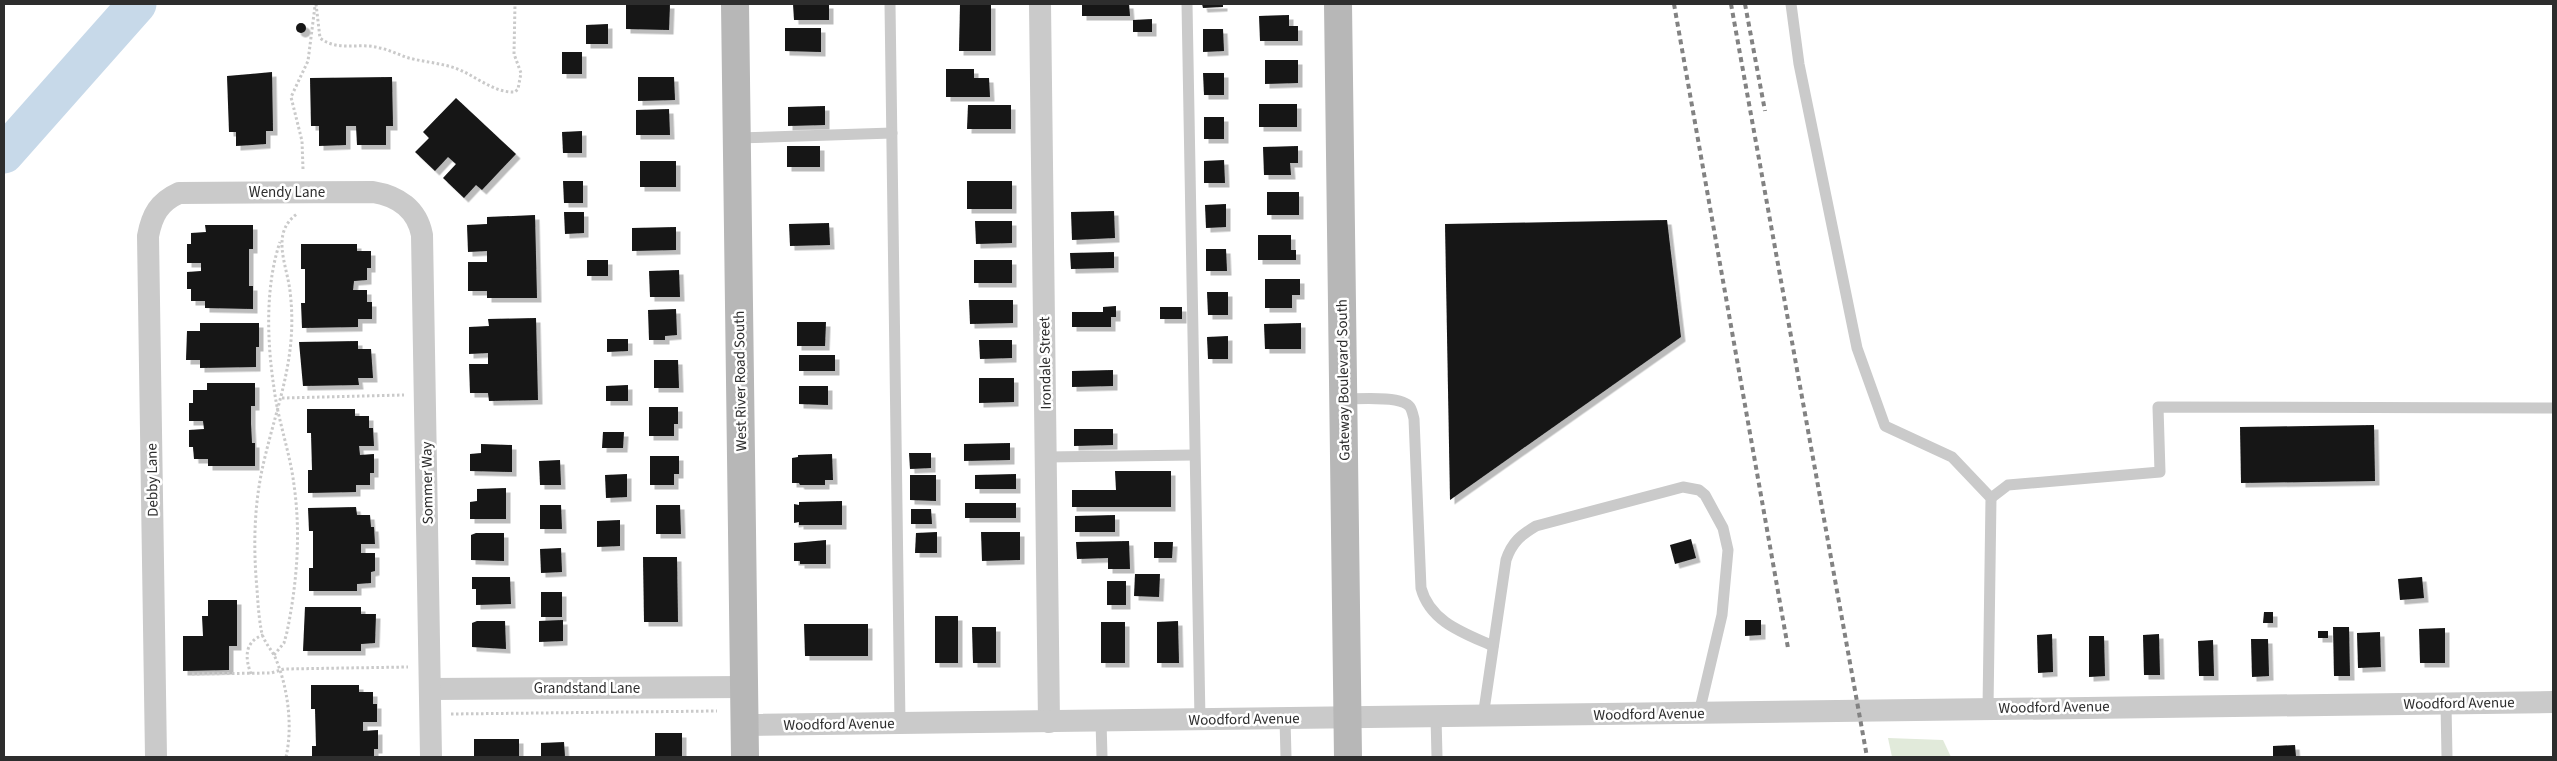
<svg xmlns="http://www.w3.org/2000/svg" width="2557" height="761" font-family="'Source Sans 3',sans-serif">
	<defs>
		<filter id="shadow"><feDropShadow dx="4.5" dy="4.5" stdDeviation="0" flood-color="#0004"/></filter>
	</defs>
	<rect width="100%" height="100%" fill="#fff"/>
	<path fill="#e1eada" d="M1888 738 1943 740 1951 757H1892Z"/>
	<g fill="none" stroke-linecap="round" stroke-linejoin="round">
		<path stroke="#c7d9e9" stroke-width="39" d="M4 154 137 4"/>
	</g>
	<g fill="#141414" filter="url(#shadow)">
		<path d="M626 4H670L669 30 626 29Z"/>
		<path d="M793 4H829V20H794Z"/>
		<path d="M960 4H991V51H959Z"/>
		<path d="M1082 4H1129L1130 16H1082Z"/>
		<path d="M1202 4H1223V7L1203 8Z"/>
		<path d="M1289 15V26H1298V41H1260L1259 16Z"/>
		<path d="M1152 19V32H1133V20Z"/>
		<circle cx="301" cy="28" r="5"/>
		<path d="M608 24V44H586V25Z"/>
		<path d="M785 28H821V52L785 51Z"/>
		<path d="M1203 29H1223L1224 51 1203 52Z"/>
		<rect x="562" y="52" width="20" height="22"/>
		<path d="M1265 60H1298V83L1265 84Z"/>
		<path d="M946 69H974V78H989L990 97H946Z"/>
		<path d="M272 72 273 131H266V144L236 146V132H229L227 76Z"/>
		<path d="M1203 73H1224V95H1204Z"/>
		<path d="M392 77 393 126H386V145H357L356 126H346V145L319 146V126H311L310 78Z"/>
		<path d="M638 77H674L675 100 638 101Z"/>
		<path d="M456 98 516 154 482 190 476 185 464 198 443 178 456 164 448 157 435 171 415 152 429 138 423 132Z"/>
		<rect x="1259" y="104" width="38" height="23"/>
		<path d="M968 105H1011V129H967Z"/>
		<path d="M825 106V125L788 126V107Z"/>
		<path d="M669 109 670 135H636V110Z"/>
		<rect x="1204" y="117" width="20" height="22"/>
		<path d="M582 131V153H563L562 132Z"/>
		<rect x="787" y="146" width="33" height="21"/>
		<path d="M1298 146V163H1290L1291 175H1264L1263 147Z"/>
		<path d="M1224 160 1225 183H1204V161Z"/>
		<rect x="640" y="161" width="36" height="26"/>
		<path d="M563 181H583V203H564Z"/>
		<rect x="967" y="181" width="45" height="28"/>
		<rect x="1267" y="192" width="32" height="23"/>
		<path d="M1226 204V227L1206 228 1205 205Z"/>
		<path d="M1114 211 1115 238 1072 240 1071 212Z"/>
		<path d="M564 212H584V233L565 234Z"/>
		<path d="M535 215 537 298H487V291H468V262H487V251L468 252 467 225 487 224V217Z"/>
		<path d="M1667 220 1681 337 1450 500 1445 224Z"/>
		<path d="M975 221H1012V243L976 244Z"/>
		<path d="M829 223 830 245 790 246 789 224Z"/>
		<path d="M205 225H253V249H249V286H253V309L205 308V301H191V289H187V272L201 271V263H187V244H191V233L206 232Z"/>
		<path d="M676 227V250L632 251V228Z"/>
		<path d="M1258 235H1291V250H1296V260H1258Z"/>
		<path d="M301 244H357V251H371V268H367V280L354 281 353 290H367V302H372V319H358V327L302 328 301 303H305V269H301Z"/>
		<path d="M1206 249H1226L1227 271H1206Z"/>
		<path d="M1114 252V268L1071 269 1070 253Z"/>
		<rect x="587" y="260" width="21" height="16"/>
		<rect x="974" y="260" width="38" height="23"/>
		<path d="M679 270 680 297H650L649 271Z"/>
		<path d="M1265 279H1300V295H1292V308H1265Z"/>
		<path d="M1207 292H1228V315H1208Z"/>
		<path d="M969 300H1013V323L970 324Z"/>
		<path d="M1116 306V317H1111V327H1072V312H1103V307Z"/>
		<rect x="1160" y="307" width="22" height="12"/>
		<path d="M676 309 677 335 665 336V340H649L648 310Z"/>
		<path d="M536 318 538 400 489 401 488 393H470L469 364H488V353L469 354V327L489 326 488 319Z"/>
		<path d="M797 322H826L825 346H797Z"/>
		<path d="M200 323H259V347H256V367L200 368V360H186L187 331H200Z"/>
		<path d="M1301 323V349H1265L1264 324Z"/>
		<path d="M1228 336V359H1208L1207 337Z"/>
		<path d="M607 339H628V351L607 352Z"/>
		<path d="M979 340H1012V358L980 359Z"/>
		<path d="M358 341V349H371L373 378H358L359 385 303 386 299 342Z"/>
		<rect x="799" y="355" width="36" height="16"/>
		<path d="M654 360H678L679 388H654Z"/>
		<path d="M1113 370V386L1072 387V371Z"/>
		<path d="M979 378H1014V402L979 403Z"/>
		<path d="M207 383H255V406H251V424L252 443H255V466H208V459H194L193 447H189V430L204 429 203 421H189V403H193V390H207Z"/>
		<path d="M628 385V401H606V386Z"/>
		<path d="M799 386H828V405L799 404Z"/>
		<path d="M649 407H678V424H674V436H649Z"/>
		<path d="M307 409H355V416H369V428H373L374 446H359L360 455 374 454V473H370V485H356V492L308 493V470H312L311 433H307Z"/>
		<path d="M2374 425 2375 481 2241 483 2240 427Z"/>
		<path d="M1074 429H1113V445L1074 446Z"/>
		<path d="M603 432H624L623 448H602Z"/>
		<path d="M1010 443V460L964 461V444Z"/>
		<path d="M481 444 512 445V472L470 471V454L481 453Z"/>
		<path d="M909 453H931V468L910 469Z"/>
		<path d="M832 454 833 480H825V485H800L799 483H792V458L798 457V455Z"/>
		<path d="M650 456H679V474H674V485H650Z"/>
		<path d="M560 460 561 485H540L539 461Z"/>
		<path d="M1115 471H1171V507H1072V490H1116Z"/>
		<path d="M627 474V497L606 498 605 475Z"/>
		<path d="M1016 474V489H975V475Z"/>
		<path d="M910 475H936V501L910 500Z"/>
		<path d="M506 488V519H470V502L477 501V489Z"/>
		<path d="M842 501V525H799V522L794 523V504L799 505V502Z"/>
		<rect x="965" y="503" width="51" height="15"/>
		<path d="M540 505H561L562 529H540Z"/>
		<path d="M656 505H680L681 534H656Z"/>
		<path d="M356 507 357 515H370L371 527H374L375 544H361V553H375V571L371 572V583L357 584V591H309V568H313V531H309L308 508Z"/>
		<path d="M911 509H931L932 524H911Z"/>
		<path d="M1115 515V532H1075V516Z"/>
		<path d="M620 520V546L597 547V521Z"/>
		<path d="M937 532V553H915L916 533Z"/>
		<path d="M981 532H1020V560L982 561Z"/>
		<path d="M476 533H504V561L471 560V535Z"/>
		<path d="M1691 539 1696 558 1675 564 1670 545Z"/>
		<path d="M826 540V564H800V561H794V543Z"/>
		<path d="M1129 541 1130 569H1108V558L1077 559 1076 542Z"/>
		<path d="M1154 542H1173L1172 558H1154Z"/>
		<path d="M561 548 562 572 541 573 540 549Z"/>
		<path d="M643 557H677L678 622H644Z"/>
		<path d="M1135 574H1160L1159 597 1134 596Z"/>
		<path d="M472 577H510L511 604 476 605V589H472Z"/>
		<path d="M2422 577 2424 598 2400 600 2398 579Z"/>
		<rect x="1107" y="581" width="19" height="24"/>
		<rect x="541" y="592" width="21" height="25"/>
		<path d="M208 600H237V646H229V670L183 671V636H203L202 616H208Z"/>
		<path d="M305 607H361V614H376L375 643 361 644V651H303Z"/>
		<path d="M2264 612H2273V623H2263Z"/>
		<rect x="935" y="616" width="23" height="47"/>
		<path d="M563 620V641L539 642V621Z"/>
		<path d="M1745 620H1761V635L1745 636Z"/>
		<path d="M477 621H505L506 649 472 647V623Z"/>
		<path d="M1178 621 1179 663H1157V622Z"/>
		<rect x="1101" y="622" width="24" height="41"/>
		<path d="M804 624H868V656H805Z"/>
		<path d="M972 627H996V663H973Z"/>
		<path d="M2333 627H2349L2350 676H2334Z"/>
		<path d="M2445 628V663H2420L2419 629Z"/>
		<rect x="2318" y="631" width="10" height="7"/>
		<path d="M2380 632 2381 667 2358 668 2357 633Z"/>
		<path d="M2052 634 2053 672 2038 673 2037 635Z"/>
		<path d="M2159 634 2160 675H2144L2143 635Z"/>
		<path d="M2089 636H2104L2105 676 2089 677Z"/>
		<path d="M2251 639H2268L2269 676 2252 677Z"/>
		<path d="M2213 640 2214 676H2199L2198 641Z"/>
		<path d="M311 685H359V692H373V704H377V722H363V731L378 730V749H374V757H312V746H316L315 709H311Z"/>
		<rect x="655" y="733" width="27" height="24"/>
		<rect x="474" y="739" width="45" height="18"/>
		<path d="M564 742 565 757H541V743Z"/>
		<path d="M2295 745 2296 757H2273V746Z"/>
	</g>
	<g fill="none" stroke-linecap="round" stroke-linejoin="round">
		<g stroke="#cacaca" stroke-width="3" stroke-dasharray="2.5 2.5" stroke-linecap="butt">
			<path d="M316 4 320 38C338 52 359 42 380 48 390 50 399 55 409 58 424 62 440 63 455 68 475 75 493 93 515 92L518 89 521 73 514 54 515 4"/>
			<path d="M303 169 302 141 291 97 308 61 315 6"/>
			<path d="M282 398 404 395"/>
			<path d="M274 655 284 643 287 632C297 583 301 534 294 485 290 452 278 421 274 388 267 342 265 286 280 242"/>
			<path d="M192 674 271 673 284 669 408 667"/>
			<path d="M251 674C245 658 244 642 263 635"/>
			<path d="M451 714 717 711"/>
			<path d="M286 757C293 726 288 687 275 657 271 649 265 643 262 634 259 620 258 604 257 589 253 546 254 503 264 461 278 401 298 356 290 291 287 265 270 233 297 214"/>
		</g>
		<g stroke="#cacaca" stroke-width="11">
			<path d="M890 4 900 723"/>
			<path d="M1187 4 1200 720"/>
			<path d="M1791 4 1799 64 1857 348 1885 426 1952 457 1991 498 1988 708"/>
			<path d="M737 138 892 133"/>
			<path d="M1343 399C1358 399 1402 395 1410 407 1412 410 1413 415 1414 419L1421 588C1430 622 1464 633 1493 646"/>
			<path d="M1046 457 1194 455"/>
			<path d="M1991 498 2008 485 2160 472 2158 407 2553 408"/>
			<path d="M2446 704 2447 757"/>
			<path d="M1436 717 1437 757"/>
			<path d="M1483 717 1506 560C1512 542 1521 535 1536 526L1683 487 1699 490 1705 495 1723 528 1728 550 1722 615 1699 713"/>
			<path d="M1285 719 1286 757"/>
			<path d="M1101 721 1102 757"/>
		</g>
		<g stroke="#cacaca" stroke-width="22">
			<path d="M1040 4 1049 722"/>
			<path d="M430 689 744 687"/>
			<path d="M745 725 2553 702"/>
			<path d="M156 757 148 236C152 215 159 202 179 193L373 192C398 196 417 209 422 235L431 757"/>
		</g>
		<g stroke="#b7b7b7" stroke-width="28">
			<path d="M735 4 745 757"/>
			<path d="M1338 4 1348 757"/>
		</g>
		<g stroke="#828282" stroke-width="4" stroke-dasharray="5 4" stroke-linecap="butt">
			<path d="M1674 4 1788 648"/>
			<path d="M1731 4 1867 757"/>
			<path d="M1745 4 1765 111"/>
		</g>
	</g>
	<g text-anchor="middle" stroke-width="5" stroke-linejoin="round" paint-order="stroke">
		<g font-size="15" fill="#2d2d2d" stroke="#fff">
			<text x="287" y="197">Wendy Lane</text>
			<text transform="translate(1045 363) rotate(-91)" y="5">Irondale Street</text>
			<text transform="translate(1343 380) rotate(-91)" y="5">Gateway Boulevard South</text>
			<text transform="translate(740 381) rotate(-91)" y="5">West River Road South</text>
			<text transform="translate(152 480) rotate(-91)" y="5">Debby Lane</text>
			<text transform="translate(427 483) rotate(-91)" y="5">Sommer Way</text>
			<text x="587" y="693">Grandstand Lane</text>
			<text transform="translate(2459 703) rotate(-1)" y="5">Woodford Avenue</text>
			<text transform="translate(2054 707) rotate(-1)" y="5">Woodford Avenue</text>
			<text transform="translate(1649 714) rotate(-1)" y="5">Woodford Avenue</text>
			<text transform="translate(1244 719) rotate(-1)" y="5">Woodford Avenue</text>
			<text transform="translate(839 724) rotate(-1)" y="5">Woodford Avenue</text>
		</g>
	</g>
	<rect width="2557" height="761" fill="none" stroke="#2d2d2d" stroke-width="10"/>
</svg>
